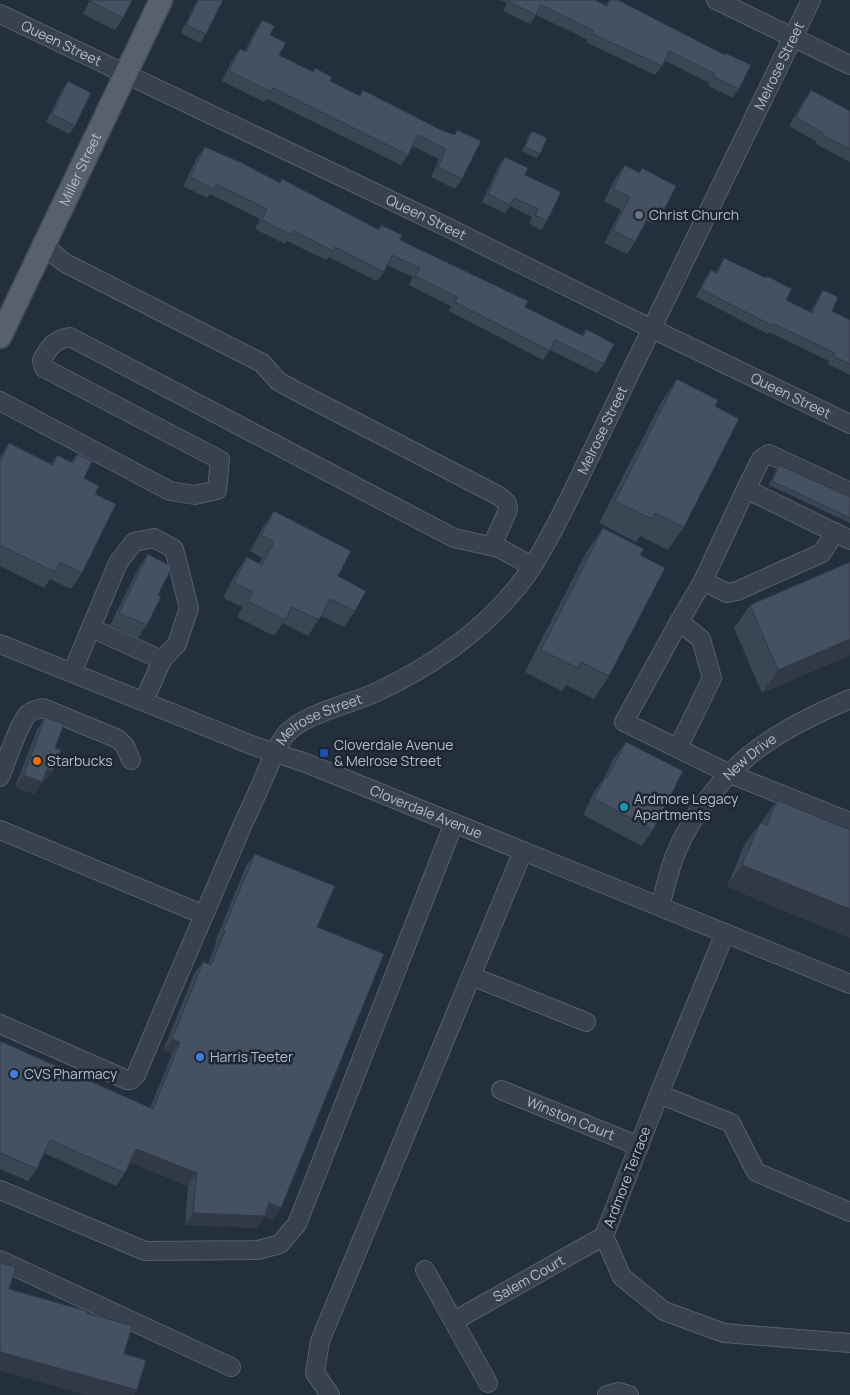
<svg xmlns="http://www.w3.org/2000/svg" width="850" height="1395" font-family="Manrope,sans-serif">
	<rect width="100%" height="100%" fill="#242f3e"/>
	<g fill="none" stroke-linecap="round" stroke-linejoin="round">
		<g stroke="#565f6c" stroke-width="20">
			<g id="minor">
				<path d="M716 0 850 65"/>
				<path id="s1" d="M0 14 453 230 636 321 850 424"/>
				<path d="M44 246 65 263 262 363 278 381 294 390 499 496 507 503 508 510 492 546"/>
				<path d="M0 401 170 491 195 495 217 490 220 460 44 368 42 360C49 347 55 339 70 337L454 538 499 548 532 566"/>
				<path d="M746 489 761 459 769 454 850 492"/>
				<path d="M703 581 727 593 737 591 822 553 835 532"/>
				<path d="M679 622 703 581 746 489 850 540"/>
				<path d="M91 628 162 660"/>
				<path id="s2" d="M0 644 254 746 306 763 850 984"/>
				<path d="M72 673 118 563 134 542 154 538 174 549 189 608 177 644 162 660 144 701"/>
				<path d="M678 748 712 678 701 639 679 622 624 722 730 774 850 822"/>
				<path d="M0 777C5 765 20 721 28 714 32 710 37 709 43 708L118 739 125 746 131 760"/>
				<path d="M0 830 204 915"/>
				<path id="s3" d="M660 906C665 889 669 871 675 855 692 812 730 766 769 741 794 724 822 711 850 699"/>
				<path d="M725 933 659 1094 604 1236 622 1277 664 1311 724 1333 850 1343"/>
				<path d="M471 976 586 1022"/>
				<path id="s4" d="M0 1024 127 1080H131L136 1075C171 991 207 907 243 824 252 805 260 787 268 768 273 757 279 741 288 732 305 714 353 703 377 692 438 663 494 624 532 567 546 545 558 521 570 497L811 0"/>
				<path id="s5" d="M501 1090 639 1146"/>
				<path d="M659 1094 731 1123 756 1172 850 1212"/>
				<path d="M0 1190 145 1251 258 1250 280 1244 297 1224 454 823"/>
				<path d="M0 1260 231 1367"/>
				<path d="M425 1270 488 1383"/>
				<path id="s6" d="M454 1321 604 1236"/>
				<path d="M330 1395 315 1373 320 1341 523 851"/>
				<path d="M607 1395 619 1392 629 1395"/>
			</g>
		</g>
		<g stroke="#414a57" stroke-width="25">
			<g id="major">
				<path id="s7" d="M0 337 161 0"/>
			</g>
		</g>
		<use href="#minor" stroke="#38414e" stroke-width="18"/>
		<use href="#major" stroke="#56606e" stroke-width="22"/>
	</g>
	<g fill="#3b4654">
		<path d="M90 0H132L123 18 115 30 83 14Z"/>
		<path d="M197 0H223L206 34 200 43 181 33Z"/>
		<path d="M499 0H595L606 5 609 0H618L739 89 733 98 708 86 709 83 664 60 662 66 655 75 586 42 588 40 536 15 530 24 503 11 507 3Z"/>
		<path d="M262 20 279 55 313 72 315 68 330 81 359 96 363 90 441 130 454 135 457 130 462 179 455 189 431 177 439 159 412 146 408 155 401 165 267 99 264 102 222 81 233 59 240 49 245 51 255 31Z"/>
		<path d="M68 81 75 126 69 134 46 122 62 90Z"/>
		<path d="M811 90 850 111V162L816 144 817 142 789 126 804 100Z"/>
		<path d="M532 131 540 154 537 158 522 151 529 135Z"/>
		<path d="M205 147 279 183 282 179 378 229 381 225 400 240 525 307 582 335 586 329 604 364 597 373 550 350 543 360 449 311 451 306 409 285 413 277 387 265 384 272 377 281 329 257 326 260 287 241 285 244 255 229 260 219 210 194 207 198 183 186 198 156Z"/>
		<path d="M505 157 525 175 547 221 541 230 529 224 532 217 510 206 505 213 482 202 499 165Z"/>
		<path d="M625 165 639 172 642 168 663 212 654 224 646 221 635 242 627 254 604 243 621 210 604 201 616 177Z"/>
		<path d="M724 258 786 300 811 312 818 298 823 290 832 311 850 320V375L828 364 829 361 769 332 768 334 696 297 705 278 711 270 716 272Z"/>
		<path d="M677 379 715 406 684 527 668 550 640 536 636 542 599 523 662 401Z"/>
		<path d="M9 443 51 464 57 455 71 462 77 454 84 478 95 494 82 573 71 589 50 579 44 588 0 566V457Z"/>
		<path d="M779 465 850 497V523L769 485 776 469Z"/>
		<path d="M274 511 338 576 355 611 344 627 321 616 308 636 283 623 274 636 237 617 242 607 223 598 236 573 247 557 259 564 262 558 250 551 263 527Z"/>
		<path d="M603 528 640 555 609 676 594 699 566 685 562 691 525 672 587 551Z"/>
		<path d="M148 554 158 595 147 625 138 638 110 625 139 567Z"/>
		<path d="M850 562V655L762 693 734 628 750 605Z"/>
		<path d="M45 717 55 748 44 783 42 782 34 794 15 787 37 730Z"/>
		<path d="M626 742 653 830 642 846 583 815 594 792 604 778 614 758Z"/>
		<path d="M777 800 850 830V938L727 887 744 845 760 823H761Z"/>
		<path d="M255 854 317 927 281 1208 273 1220 265 1216 257 1228 185 1225 188 1186 130 1162 125 1173 116 1186 44 1153 37 1169 28 1181 0 1169V1041L150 1108 172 1054 163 1051 194 974 203 962 208 964 216 943 215 942 246 866Z"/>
	</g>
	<g fill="#303945">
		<path d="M850 639V655L762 693 778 670Z"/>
		<path d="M47 769 53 771 44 783 42 782 34 794 15 787 24 775Z"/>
		<path d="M742 865 850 909V938L727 887Z"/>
		<path d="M172 1039 180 1042 172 1054 163 1051Z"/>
		<path d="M136 1149 197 1173 188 1186 127 1161Z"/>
		<path d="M269 1203 281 1208 273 1220 265 1216 257 1228 185 1225 193 1213Z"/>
		<path d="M0 1352 137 1390 134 1395H86L0 1371Z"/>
	</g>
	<g fill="#455162" stroke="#303945">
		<path d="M92 0H132L123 18 91 2Z"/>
		<path d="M198 0H223L206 34 186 25Z"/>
		<path d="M510 0H595L607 6 610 0H618L725 55V53L751 65 739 89 714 77 715 74 669 51 662 66 593 34 594 31 541 5 536 15 509 2Z"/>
		<path d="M262 20 275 26 270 35 286 43 279 55 313 72 315 68 332 77 330 81 360 96 363 90 441 130 455 135 457 130 481 141 462 179 438 167 446 149 418 135 408 155 273 88 271 92 229 71 240 49 246 52Z"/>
		<path d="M68 81 91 93 75 126 52 114Z"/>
		<path d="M811 90 850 111V149L822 135 823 133 796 117Z"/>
		<path d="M532 131 547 138 540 154 525 147Z"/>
		<path d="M205 147 242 163 280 183 282 179 379 230 381 225 402 235 400 240 528 301 525 307 583 336 586 329 614 344 604 364 555 340 550 351 455 302 457 297 415 276 420 268 392 255 384 272 335 247 333 251 294 231 292 235 262 220 267 209 216 184 214 189 190 177Z"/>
		<path d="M505 157 528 168 525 175 561 192 547 221 535 215 538 209 514 198 510 205 488 194Z"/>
		<path d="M625 165 639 173 642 168 676 186 663 212 653 208 635 242 613 230 630 197 613 189Z"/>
		<path d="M724 258 766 278 767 276 792 289 786 300 812 313 823 290 838 297 832 311 850 320V364L833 356 835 353 774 324 773 326 701 289 711 270 717 273Z"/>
		<path d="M677 379 718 400 715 406 739 419 684 527 655 513 652 519 615 501Z"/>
		<path d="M9 443 53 465 57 455 73 463 77 454 92 461 84 478 99 486 95 494 116 504 82 573 60 562 55 572 0 545V462Z"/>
		<path d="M779 465 850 497V518L772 481Z"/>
		<path d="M274 511 351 551 338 576 366 591 355 611 330 599 319 620 292 607 285 620 248 601 253 592 234 582 247 557 262 565 274 542 261 535Z"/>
		<path d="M603 528 644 549 640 555 665 568 609 676 581 662 578 668 541 650Z"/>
		<path d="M148 554 172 567 158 595 161 597 147 625 119 613Z"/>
		<path d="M850 562V639L778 670 750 605Z"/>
		<path d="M45 717 64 724 55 748 61 750 53 771 47 769 42 782 24 775Z"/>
		<path d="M626 742 683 771 653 830 594 799 605 777 607 778Z"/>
		<path d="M777 800 850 830V909L742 865 760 823 767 825Z"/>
		<path d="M255 854 335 886 317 927 384 954 281 1208 269 1203 265 1216 193 1213 197 1173 136 1149 125 1173 50 1140 37 1169 0 1153V1041L153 1109 180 1042 172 1039 203 962 211 965 225 931 223 930Z"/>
		<path d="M0 1263 16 1267 9 1289 87 1311V1313L132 1326 124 1354 146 1360 137 1390 0 1352Z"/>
	</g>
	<circle fill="#6b7280" stroke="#1d2633" stroke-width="2" cx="639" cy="215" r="5"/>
	<rect fill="#1a4fb4" stroke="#1d2633" stroke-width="2" x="319" y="748" width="10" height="10" rx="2.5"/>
	<circle fill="#e8710a" stroke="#1d2633" stroke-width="2" cx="37" cy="761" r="5"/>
	<circle fill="#0f9aa8" stroke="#1d2633" stroke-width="2" cx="624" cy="807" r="5"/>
	<g fill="#3f7fe0" stroke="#1d2633" stroke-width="2">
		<circle cx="200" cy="1057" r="5"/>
		<circle cx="14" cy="1074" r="5"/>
	</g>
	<g text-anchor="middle" stroke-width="5" stroke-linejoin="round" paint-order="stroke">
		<g font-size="14" fill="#b4bcc9" stroke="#1d2633">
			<text dy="5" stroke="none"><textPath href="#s1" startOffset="68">Queen Street</textPath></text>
			<text dy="5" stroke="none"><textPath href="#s4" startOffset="1384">Melrose Street</textPath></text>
			<text dy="5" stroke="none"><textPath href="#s7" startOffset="186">Miller Street</textPath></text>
			<text dy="5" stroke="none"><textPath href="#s1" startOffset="472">Queen Street</textPath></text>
			<text dy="5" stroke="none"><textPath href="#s1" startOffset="878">Queen Street</textPath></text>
			<text dy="5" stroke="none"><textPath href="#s4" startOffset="979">Melrose Street</textPath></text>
			<text dy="5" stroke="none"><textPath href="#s4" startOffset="559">Melrose Street</textPath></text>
			<text dy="5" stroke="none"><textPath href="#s3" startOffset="178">New Drive</textPath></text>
			<text dy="5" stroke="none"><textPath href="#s2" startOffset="458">Cloverdale Avenue</textPath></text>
			<text dy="5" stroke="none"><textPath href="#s5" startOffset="75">Winston Court</textPath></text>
			<text transform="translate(627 1177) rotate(-69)" y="5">Ardmore Terrace</text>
			<text dy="5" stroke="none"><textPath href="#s6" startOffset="86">Salem Court</textPath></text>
		</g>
		<g font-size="14" fill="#b4bcc9" stroke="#1d2633" text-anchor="start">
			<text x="649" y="220">Christ Church</text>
			<text x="334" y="750">Cloverdale Avenue<tspan x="334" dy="16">&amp; Melrose Street</tspan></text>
			<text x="47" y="766">Starbucks</text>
			<text x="634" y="804">Ardmore Legacy<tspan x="634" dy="16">Apartments</tspan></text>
			<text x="210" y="1062">Harris Teeter</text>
			<text x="24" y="1079">CVS Pharmacy</text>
		</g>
	</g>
</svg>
